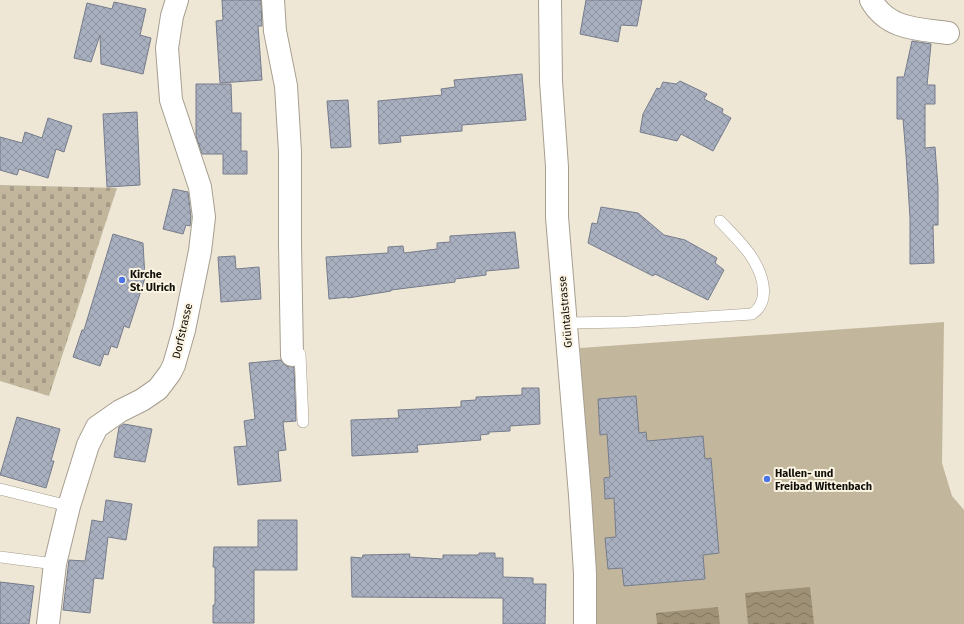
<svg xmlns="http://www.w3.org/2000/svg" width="964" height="624" font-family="'Fira Sans',sans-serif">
	<defs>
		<pattern id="cemetery-stones" width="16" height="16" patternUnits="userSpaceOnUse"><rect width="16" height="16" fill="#c2b69d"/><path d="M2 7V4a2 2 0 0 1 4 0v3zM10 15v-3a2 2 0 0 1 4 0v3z" fill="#a69b86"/></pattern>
		<pattern id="water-waves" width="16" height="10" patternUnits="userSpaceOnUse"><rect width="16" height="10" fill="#9e9175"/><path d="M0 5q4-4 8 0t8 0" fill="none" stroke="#7f755e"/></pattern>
		<pattern id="building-cross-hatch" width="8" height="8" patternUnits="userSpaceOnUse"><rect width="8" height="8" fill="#a8afbf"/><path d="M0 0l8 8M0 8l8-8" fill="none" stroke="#9095a3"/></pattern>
	</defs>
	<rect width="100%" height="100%" fill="#efe7d6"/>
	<path fill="url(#cemetery-stones)" d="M0 185 117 188 49 396 0 381Z"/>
	<path fill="#c2b69d" d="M944 322 942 463 952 496 964 510V624H594L580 348Z"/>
	<g fill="url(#water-waves)">
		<path d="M810 587 814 624H748L745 593Z"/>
		<path d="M718 607 720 624H657L656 613Z"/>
	</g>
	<g fill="url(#building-cross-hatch)" stroke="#767c8b">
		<path d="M222 0H261L262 26H258L262 80 220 83 216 21 223 20Z"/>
		<path d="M586 0H642L637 26 621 25 618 42 580 34Z"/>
		<path d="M114 2 146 9 140 35 151 38 143 74 101 64 100 35 91 62 74 58 87 3 112 9Z"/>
		<path d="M912 41 931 44 927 85H935V104H925V148L935 147 938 187V225H933L934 263 910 264V218L906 155 903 119H897V77H904Z"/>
		<path d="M522 74 526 120 462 125V131L400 136 401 142 379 144 378 101 442 95 441 89 455 87 454 80Z"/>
		<path d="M680 81 707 94 704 99 723 109 722 113 731 118 713 151 681 134 677 141 640 132 643 114 657 88 660 89 663 82 676 84Z"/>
		<path d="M196 84H231L232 113H241V151H247V174H223V154H202L196 136Z"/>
		<path d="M348 100 351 147 331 148 327 101Z"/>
		<path d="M137 112 140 185 107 187 103 114Z"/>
		<path d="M48 118 72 126 64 152 56 149 48 178 19 169 17 175 0 170V137L22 143 25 132 42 138Z"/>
		<path d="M173 189 188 192 191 217 190 226 186 225 183 234 163 229Z"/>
		<path d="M601 207 638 213 664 235 685 240 717 258 715 263 724 270 708 300 655 274 653 276 588 243 592 223 597 224Z"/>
		<path d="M515 232 519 268 486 271V275L455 279V282L391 290V291L348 298V297L329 299 326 257 388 253V247L403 246 404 253 437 249V243L450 242V236Z"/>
		<path d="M113 234 143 243 145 278 129 328 124 326 117 348 111 346 108 355 104 354 100 366 73 357 82 330H84Z"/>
		<path d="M235 256 236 269 259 267 261 299 221 302 218 257Z"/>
		<path d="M281 360 286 366 294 367 296 421 283 422 286 450 278 451 281 481 238 485 234 447 247 446 244 421 255 419 249 363Z"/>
		<path d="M522 388H539L540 424 510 426V431L489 432V434L480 435 481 440 417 445 418 452 352 456 351 420 399 418 398 410 461 407V401L476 400V397L522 395Z"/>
		<path d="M636 396 639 433 646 432 647 441 703 436 705 459 711 458 719 553 703 555 705 579 624 586 622 568 608 569 605 538 616 537 614 498 605 499 604 478 610 477 607 434 600 435 598 399Z"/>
		<path d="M17 417 60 429 51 461H54L46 488 0 475Z"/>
		<path d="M124 424 152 429 145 462 114 457 119 427Z"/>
		<path d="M106 500 132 504 126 540 108 537 103 579 94 578 90 613 63 610 69 560 85 561 92 520 103 522Z"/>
		<path d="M258 520H297V570H254V623H213V605H215V567H213L214 547H258Z"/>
		<path d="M479 553H495V558H503V577L533 578V584H546L545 624H503V598L352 597 351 557 362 558 363 555 410 554 409 557 443 559V555H479Z"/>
		<path d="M0 582 34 586 29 624H0Z"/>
	</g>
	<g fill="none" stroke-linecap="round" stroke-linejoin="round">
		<g stroke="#a69e8f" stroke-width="12">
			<g id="service">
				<path d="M566 323 628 322 752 314C770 302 764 278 754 261 746 246 731 233 720 221"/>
				<path d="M293 355 300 354 303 422"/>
				<path d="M0 489 69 506"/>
				<path d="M0 557 55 564"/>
			</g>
		</g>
		<g stroke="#a69e8f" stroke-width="24">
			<g id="minor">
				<path d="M273 0 275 31 286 86 290 152V243L292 355"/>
				<path d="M550 0 551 81 557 167V217L580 495 585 573V624"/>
				<path d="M871 0C888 30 919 29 948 33"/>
				<path d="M48 624 55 564 69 506 88 445 97 427 120 411 142 400 158 389 170 373 174 365 184 330 200 251 204 217 200 187 171 100 167 48 172 16 177 0"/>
			</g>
		</g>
		<use href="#service" stroke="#fff" stroke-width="11"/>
		<use href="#minor" stroke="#fff" stroke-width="22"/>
	</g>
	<g fill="#4a74e7" stroke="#fcf4e3" stroke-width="1.5">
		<circle cx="122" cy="280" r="4"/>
		<circle cx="767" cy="479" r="4"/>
	</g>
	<g text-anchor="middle" stroke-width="4" stroke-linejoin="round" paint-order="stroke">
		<g font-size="11" font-weight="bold" fill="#100e08" stroke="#fcf4e3" text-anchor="start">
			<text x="130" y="278">Kirche<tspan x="130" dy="13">St. Ulrich</tspan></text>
			<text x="775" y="477">Hallen- und<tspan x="775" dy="13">Freibad Wittenbach</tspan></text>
		</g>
		<g font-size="11" fill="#100e08" stroke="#fcf4e3">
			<text transform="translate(565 312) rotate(-95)" y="4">Grüntalstrasse</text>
			<text transform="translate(182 331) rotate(-77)" y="4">Dorfstrasse</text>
		</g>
	</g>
</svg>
